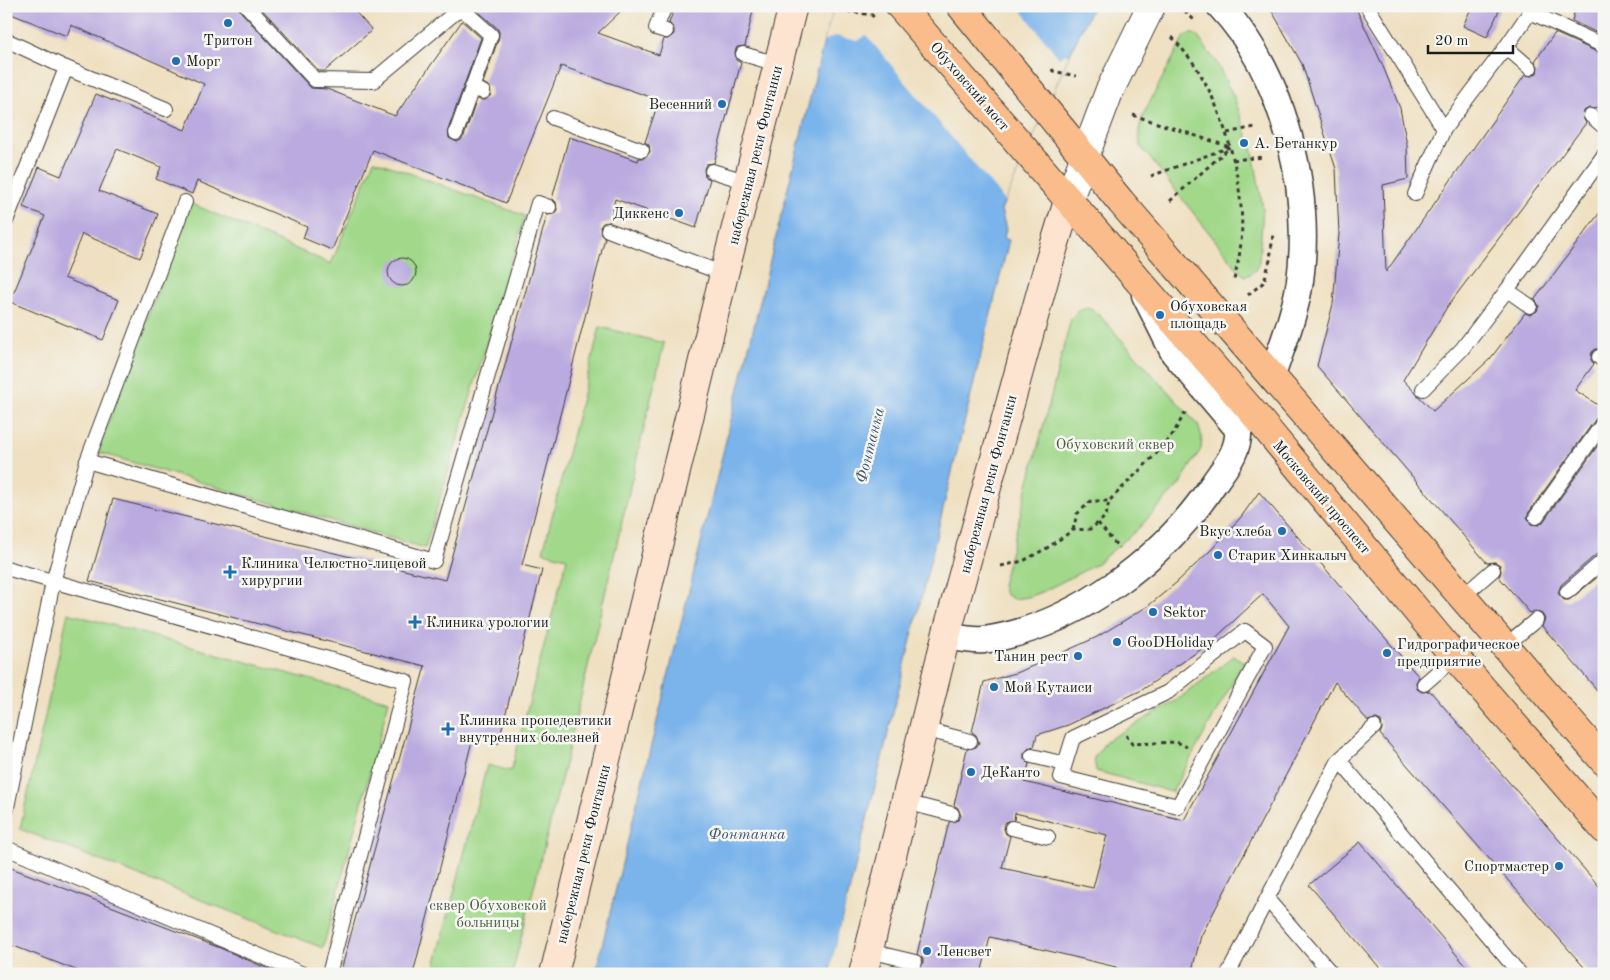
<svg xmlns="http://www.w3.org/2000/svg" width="1610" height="980" font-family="'Old Standard TT',serif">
	<rect width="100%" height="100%" fill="#f6f6f2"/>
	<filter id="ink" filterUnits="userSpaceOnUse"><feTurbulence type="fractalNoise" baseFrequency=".02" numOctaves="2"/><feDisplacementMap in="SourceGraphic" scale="10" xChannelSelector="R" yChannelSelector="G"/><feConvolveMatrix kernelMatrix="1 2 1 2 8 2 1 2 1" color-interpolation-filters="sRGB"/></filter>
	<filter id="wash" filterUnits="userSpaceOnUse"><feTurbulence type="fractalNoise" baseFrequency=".0096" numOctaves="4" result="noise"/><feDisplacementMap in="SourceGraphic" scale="20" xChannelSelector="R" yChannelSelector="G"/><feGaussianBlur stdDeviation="1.12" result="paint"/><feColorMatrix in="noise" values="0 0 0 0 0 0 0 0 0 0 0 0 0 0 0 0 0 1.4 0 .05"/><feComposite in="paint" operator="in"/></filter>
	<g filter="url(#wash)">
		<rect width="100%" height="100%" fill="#efe0c1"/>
		<g fill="#a1d88a" stroke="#5e7a53">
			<path d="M1189 34H1194L1198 37 1216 62 1234 97 1253 152 1263 208 1259 261C1257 269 1254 273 1246 276L1241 273 1141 147C1137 133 1139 127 1144 113L1184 37Z"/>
			<path d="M374 160 525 216 425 548 97 452 190 203 331 264Z"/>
			<path d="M1088 308 1094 311 1102 318 1198 425 1202 437 1201 449 1179 485 1137 530 1095 565 1044 591 1028 597 1013 599 1005 594 1002 585 1071 319C1076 312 1079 310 1088 308Z"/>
			<path d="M600 327 664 343 565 764 512 974H433L487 765 511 771 567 558 543 552Z"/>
			<path d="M68 613 389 701 323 948 20 829Z"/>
			<path d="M1234 656 1244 662 1172 792 1096 771 1094 758 1106 741 1176 701Z"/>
		</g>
		<path fill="#7ab4eb" stroke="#4b6884" d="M835 6H1093L1069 56 1001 210 1006 229 1004 238 1009 240 829 974H595L824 41Z"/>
		<g fill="#efe0c1">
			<path d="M835 6H1018L1059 58 1065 54 1069 55 1005 201 866 35 858 41 835 36 824 41Z"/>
			<path d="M847 900H850L834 966 831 965Z"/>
		</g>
		<g id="blocks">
			<g fill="#baaadf" fill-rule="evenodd">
				<path d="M6 6H238L241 12 311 88 327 89 395 116 462 21 481 38 448 130 449 138 457 142 461 140 464 136 477 99 485 100 491 95 490 87 483 83 499 37V32L497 28 472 6H626L598 33 659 55 664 39H668L674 34V29L669 23 675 6H754L745 46 737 47 735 52 736 60 741 63 714 163 706 164 704 169 705 177 710 179 696 228 615 199 610 222 603 223 600 227 601 235 605 238 522 565 542 570 498 744 473 737 413 974H340L425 666 89 581 113 499 445 580 547 215 554 214 557 210 556 202 552 199 569 137 638 161 639 158H644L650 152 649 145 645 142 659 100 561 66 506 203 373 150 332 250 303 238 307 227 197 181 192 194 156 179 161 167 117 149 99 191 158 214 140 258 82 234 64 278 119 300 103 340 10 302 45 216 23 207 39 167 61 176 96 94 185 130 204 84 71 25 67 36 6 12Z"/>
				<path d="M259 6H350L372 30 325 71H319Z"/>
				<path d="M1269 6H1355L1382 64 1400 108 1407 145 1408 179 1383 185 1386 272 1525 75 1532 76 1537 73 1538 66 1535 61 1555 33 1604 55V99L1596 109 1589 108 1584 111 1583 118 1586 123 1447 307 1403 380 1433 411 1490 359 1525 313 1530 315 1537 311 1539 306 1535 299 1604 207V350L1596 349 1592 352 1591 360 1594 364 1575 390 1604 409V413L1597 417 1529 512 1527 517 1531 524 1539 525 1543 522 1604 437V551L1598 553 1561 585 1558 593 1564 600H1569L1604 572V698L1542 626 1545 619 1542 614 1535 611 1530 613 1499 577 1501 572 1500 565 1495 562 1487 563 1317 366 1333 304 1339 234 1336 169 1302 64Z"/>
				<path d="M1472 6H1501L1487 37 1463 26Z"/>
				<path d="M1576 6H1604V36L1572 21Z"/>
				<circle cx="402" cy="272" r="14"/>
				<path d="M1259 492 1419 677 1416 682 1417 689 1422 692 1430 691 1604 892V974H1590L1380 734 1382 729 1381 721 1376 719 1368 721 1335 682 1201 936 1191 974H1115L1116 967 990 937 981 974H912L913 971 918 970 923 964V959L917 954 949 822 958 820 961 816 958 808 954 805 967 749 976 747 979 743 976 735 972 732 984 682 1019 672 1097 637 1148 606 1176 583 1212 549 1241 517ZM1263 594 1289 626 1184 820 1024 782 1029 764 1024 759V753L1029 748 1034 747 1037 735 1068 725 1142 690 1210 643ZM1015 813 1107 835 1093 888 1002 868 1010 836 1006 834 1003 826 1006 822 1014 820Z"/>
				<path d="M1360 842 1473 974H1385L1309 885Z"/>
				<path d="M6 866 220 948 280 974H86L6 943Z"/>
			</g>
		</g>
	</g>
	<g filter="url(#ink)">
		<use href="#blocks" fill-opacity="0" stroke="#3c3935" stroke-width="1"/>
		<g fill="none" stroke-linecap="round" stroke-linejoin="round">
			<g stroke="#3c3935" stroke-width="16">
				<g id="service">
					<path d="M247 6 315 80 373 81 463 6"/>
					<path d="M665 6 656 28 666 31"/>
					<path d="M1367 6 1444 129 1415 194"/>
					<path d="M1533 6 1530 12 1604 46"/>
					<path d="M461 8 491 35 472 88 483 92"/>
					<path d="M1530 12 1506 47 1530 68"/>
					<path d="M6 40 66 68 166 109"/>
					<path d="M743 54 777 64"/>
					<path d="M1591 116 1604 127"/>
					<path d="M553 118 642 150"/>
					<path d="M1444 129 1506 47"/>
					<path d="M456 133 472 88"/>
					<path d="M712 171 748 182"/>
					<path d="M6 221 66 68"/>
					<path d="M608 230 724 274"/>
					<path d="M1530 306 1507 290 1604 155"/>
					<path d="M1599 357 1604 361"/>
					<path d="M1423 389 1462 349 1507 290"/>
					<path d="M87 461 434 561 538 203 549 207"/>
					<path d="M1536 517 1604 422"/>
					<path d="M6 568 406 681 329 974"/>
					<path d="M1567 592 1604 560"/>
					<path d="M1462 597 1493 570"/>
					<path d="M1505 646 1536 620"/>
					<path d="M1424 684 1455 657"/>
					<path d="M923 729 970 741"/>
					<path d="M1032 756 1065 764 1061 777 1178 806 1265 646 1245 631 1168 692 1073 738 1065 764"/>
					<path d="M1339 760 1520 974"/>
					<path d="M905 802 952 814"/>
					<path d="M6 812 53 582 87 461 185 202"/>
					<path d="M1012 828 1048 837"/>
					<path d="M6 848 303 974"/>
					<path d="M1267 899 1332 974"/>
					<path d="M869 951 915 962"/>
					<path d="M1228 974 1339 760 1374 727"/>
				</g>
			</g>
			<g stroke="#3c3935" stroke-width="29">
				<g id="minor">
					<path d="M1220 6C1284 74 1312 190 1300 281 1295 314 1283 344 1272 375"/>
					<path d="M946 636C958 638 972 641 984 640 1074 627 1165 558 1214 483 1225 467 1240 450 1238 429L1174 353 1145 295"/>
				</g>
			</g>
			<g stroke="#3c3935" stroke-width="30">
				<path id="tertiary" d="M1068 201 1109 92 1151 6"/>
			</g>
			<g stroke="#3c3935" stroke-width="30">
				<g id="secondary">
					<path d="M554 974 724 274 793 6"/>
					<path d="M863 974 946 636 1048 266 1068 201"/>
				</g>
			</g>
			<g stroke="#3c3935" stroke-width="30">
				<g id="primary">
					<path d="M900 6 1255 415 1455 657 1604 829"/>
					<path d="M961 6 1121 202 1604 761"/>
				</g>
			</g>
			<g stroke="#3c3935" stroke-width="3" stroke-dasharray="4 4" stroke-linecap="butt">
				<path d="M831 9 872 15 874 18"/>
				<path d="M1185 11 1194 20"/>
				<path d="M1172 37C1183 50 1194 62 1202 77 1228 122 1248 199 1240 250 1239 260 1236 270 1234 280"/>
				<path d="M1052 69 1053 71 1076 76"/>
				<path d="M1133 115 1230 147"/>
				<path d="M1227 133 1255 127"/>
				<path d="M1233 160 1264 157"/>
				<path d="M1151 176 1230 147"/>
				<path d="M1170 201 1228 149"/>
				<path d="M1248 295 1264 282 1270 260 1273 234"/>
				<path d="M1098 523 1119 548"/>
				<path d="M1073 530 1077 514 1091 501H1109"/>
				<path d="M1001 566 1023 561 1047 548 1073 530 1090 529 1098 523 1106 516 1109 501 1155 455 1173 434 1186 411"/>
				<path d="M1126 735 1132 744 1177 742 1187 747"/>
			</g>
			<use href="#service" stroke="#fff" stroke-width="14"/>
			<use href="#minor" stroke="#fff" stroke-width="26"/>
			<use href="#tertiary" stroke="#fff" stroke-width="28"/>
			<use href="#secondary" stroke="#fde4d0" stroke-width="28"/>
			<use href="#primary" stroke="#f9bc8a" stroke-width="28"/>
		</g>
	</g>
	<g fill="#1f6fb2" stroke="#f6f6f2" stroke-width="2">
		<circle cx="228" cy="23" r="5"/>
		<circle cx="176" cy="61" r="5"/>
		<circle cx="722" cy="104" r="5"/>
		<circle cx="1244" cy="143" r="5"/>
		<circle cx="679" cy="213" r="5"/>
		<circle cx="1160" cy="315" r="5"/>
		<circle cx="1282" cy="531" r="5"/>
		<circle cx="1218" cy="555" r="5"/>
		<path d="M227.5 564.5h5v5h5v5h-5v5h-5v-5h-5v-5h5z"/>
		<circle cx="1153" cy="612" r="5"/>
		<path d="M412.5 614.5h5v5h5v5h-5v5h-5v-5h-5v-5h5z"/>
		<circle cx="1117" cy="642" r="5"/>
		<circle cx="1387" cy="653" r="5"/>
		<circle cx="1078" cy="656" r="5"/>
		<circle cx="994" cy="687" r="5"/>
		<path d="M445.5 721.5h5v5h5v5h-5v5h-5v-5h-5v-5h5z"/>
		<circle cx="971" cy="772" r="5"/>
		<circle cx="1559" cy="866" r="5"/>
		<circle cx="927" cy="951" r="5"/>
	</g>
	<g text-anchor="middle" stroke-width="5" stroke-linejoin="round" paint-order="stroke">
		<g font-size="15" fill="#1c1c1c" stroke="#f6f6f2" text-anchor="start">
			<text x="228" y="45" text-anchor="middle">Тритон</text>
			<text x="186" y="66">Морг</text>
			<text x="712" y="109" text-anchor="end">Весенний</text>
			<text x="1254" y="148">А. Бетанкур</text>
			<text x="669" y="218" text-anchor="end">Диккенс</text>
			<text x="1170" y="311">Обуховская<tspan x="1170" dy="17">площадь</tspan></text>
			<text x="1272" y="536" text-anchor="end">Вкус хлеба</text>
			<text x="1228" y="560">Старик Хинкалыч</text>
			<text x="241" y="568">Клиника Челюстно-лицевой<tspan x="241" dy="17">хирургии</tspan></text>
			<text x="1163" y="617">Sektor</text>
			<text x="426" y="627">Клиника урологии</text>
			<text x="1127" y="647">GooDHoliday</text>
			<text x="1397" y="649">Гидрографическое<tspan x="1397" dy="17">предприятие</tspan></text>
			<text x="1068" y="661" text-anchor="end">Танин рест</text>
			<text x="1004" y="692">Мой Кутаиси</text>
			<text x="459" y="725">Клиника пропедевтики<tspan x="459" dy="17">внутренних болезней</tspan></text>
			<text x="981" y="777">ДеКанто</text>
			<text x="1549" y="871" text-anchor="end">Спортмастер</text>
			<text x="937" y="956">Ленсвет</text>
		</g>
		<g font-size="15" fill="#1c1c1c" stroke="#f6f6f2">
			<text transform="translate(970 86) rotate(49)" y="5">Обуховский мост</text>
			<text transform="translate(755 155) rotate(-76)" y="5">набережная реки Фонтанки</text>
			<text transform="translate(988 484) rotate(-75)" y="5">набережная реки Фонтанки</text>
			<text transform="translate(1322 497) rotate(50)" y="5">Московский проспект</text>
			<text transform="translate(583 854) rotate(-76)" y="5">набережная реки Фонтанки</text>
		</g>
		<g font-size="15" fill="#4b5e42" stroke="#f6f6f2">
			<text x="1115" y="449">Обуховский сквер</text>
			<text x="488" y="910">сквер Обуховской<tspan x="488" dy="17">больницы</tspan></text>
		</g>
		<g font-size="16" font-style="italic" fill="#42596f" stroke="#f6f6f2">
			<text transform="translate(869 445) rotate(-76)" y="6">Фонтанка</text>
			<text x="747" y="839">Фонтанка</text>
		</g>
	</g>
	<rect width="1610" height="980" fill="none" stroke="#f6f6f2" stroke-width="25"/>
	<path d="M1428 45v8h85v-8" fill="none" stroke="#1c1c1c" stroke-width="2.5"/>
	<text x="1435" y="45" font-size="15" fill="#1c1c1c" stroke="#f6f6f2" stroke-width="4" paint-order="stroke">20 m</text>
</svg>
